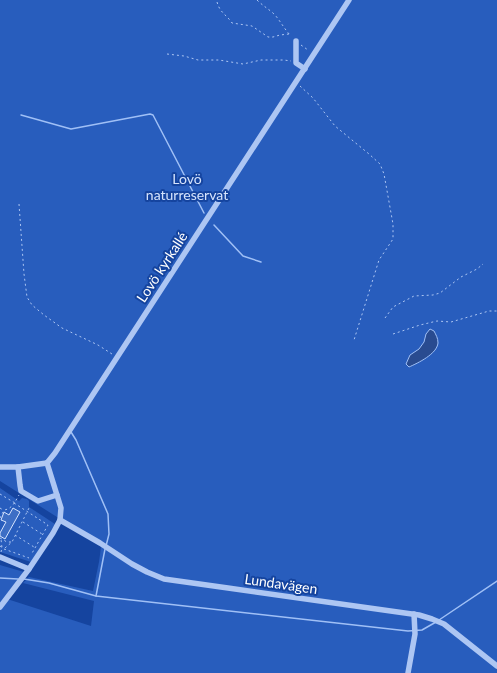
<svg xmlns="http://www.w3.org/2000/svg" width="497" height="673" font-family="Lato,sans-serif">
	<rect width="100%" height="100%" fill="#15449f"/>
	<g fill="#285dbd">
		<path d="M0 0H497V673H0V565L24 572 4 598 91 626 94 601 23 583 29 577 93 591 99 562 101 547 57 517 0 481Z"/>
		<path d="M0 488 19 501 22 498 27 499 29 501V507L55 524 31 562 0 552Z"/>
	</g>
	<path fill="#294b90" stroke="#a0c0f6" d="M430 329 434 331C436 335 438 338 438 343 437 354 418 363 409 367L406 364 410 355 419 349 424 342 426 334Z"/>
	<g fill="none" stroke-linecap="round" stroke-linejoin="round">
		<g stroke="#a0c0f6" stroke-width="1.5">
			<path d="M21 115 71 129 150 114 153 115 204 213"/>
			<path d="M214 225 243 256 261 262"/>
			<path d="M71 432 76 440 108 514 109 534 106 546"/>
			<path d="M0 578 18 579"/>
			<path d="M24 579 49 583 96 596 408 631 422 630 436 622"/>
			<path d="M96 596 105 549"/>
			<path d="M439 620 497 581"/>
		</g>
	</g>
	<path fill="#3d6ec5" stroke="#d6e4fd" d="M13 508 20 512 5 539 0 536V533L6 522 1 520 4 512 9 515Z"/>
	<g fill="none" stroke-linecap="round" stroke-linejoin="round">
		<g stroke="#adc6f3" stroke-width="1" stroke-dasharray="2 3" stroke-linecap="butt">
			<path d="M257 0C263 6 269 9 275 15 281 22 285 30 291 36"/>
			<path d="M217 2C220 13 226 14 232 23L252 26 268 37H273L280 35 289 34"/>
			<path d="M301 45 308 50"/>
			<path d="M167 54 184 56 198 60H219L243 64 261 60H284L291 61"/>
			<path d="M300 86 313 98 335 126 369 154 380 164 384 174 393 224V239L379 260 354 340"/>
			<path d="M19 204 24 274 27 297 32 305 44 315 62 328 98 345 112 354"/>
			<path d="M385 318 393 307 414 296 433 295 440 293 461 277 477 269 483 264"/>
			<path d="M393 334 420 325 437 321 451 322 489 311H497"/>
			<path d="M0 494 15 503"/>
			<path d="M14 503 48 525 31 555"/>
			<path d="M0 508 3 510"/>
			<path d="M0 518 4 510C12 509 15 502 19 495"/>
			<path d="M23 522 42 534"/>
			<path d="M15 535 34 547"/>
			<path d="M0 538 7 542H11"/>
			<path d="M0 546 4 549 29 558"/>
			<path d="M5 548 12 542 30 506"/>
			<path d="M1 552 2 548 1 539V537"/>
		</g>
		<g stroke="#adc6f3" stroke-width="5.5">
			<path d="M296 41V63L305 69"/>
			<path d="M47 463 55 453 349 0"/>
			<path d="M0 467H18L47 463"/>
			<path d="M18 467 20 485 21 491 38 501 57 495"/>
			<path d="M60 520 100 543 132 564 147 572 164 579 228 588 419 615 432 619 444 624 497 666"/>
			<path d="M0 557 29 569"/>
			<path d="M0 607 29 569 53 533 60 520 61 508 47 463"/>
			<path d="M408 673 415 634 414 614"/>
		</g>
	</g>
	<g text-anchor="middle" stroke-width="4" stroke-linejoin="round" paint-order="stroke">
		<g font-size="14" fill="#d6e4fd" stroke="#15449f">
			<text x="187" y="184">Lovö<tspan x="187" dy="16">naturreservat</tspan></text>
		</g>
		<g font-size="14" fill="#fff" stroke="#15449f">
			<text transform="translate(162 267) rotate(-57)" y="5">Lovö kyrkallé</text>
			<text transform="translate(281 584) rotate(8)" y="5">Lundavägen</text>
		</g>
	</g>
</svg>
